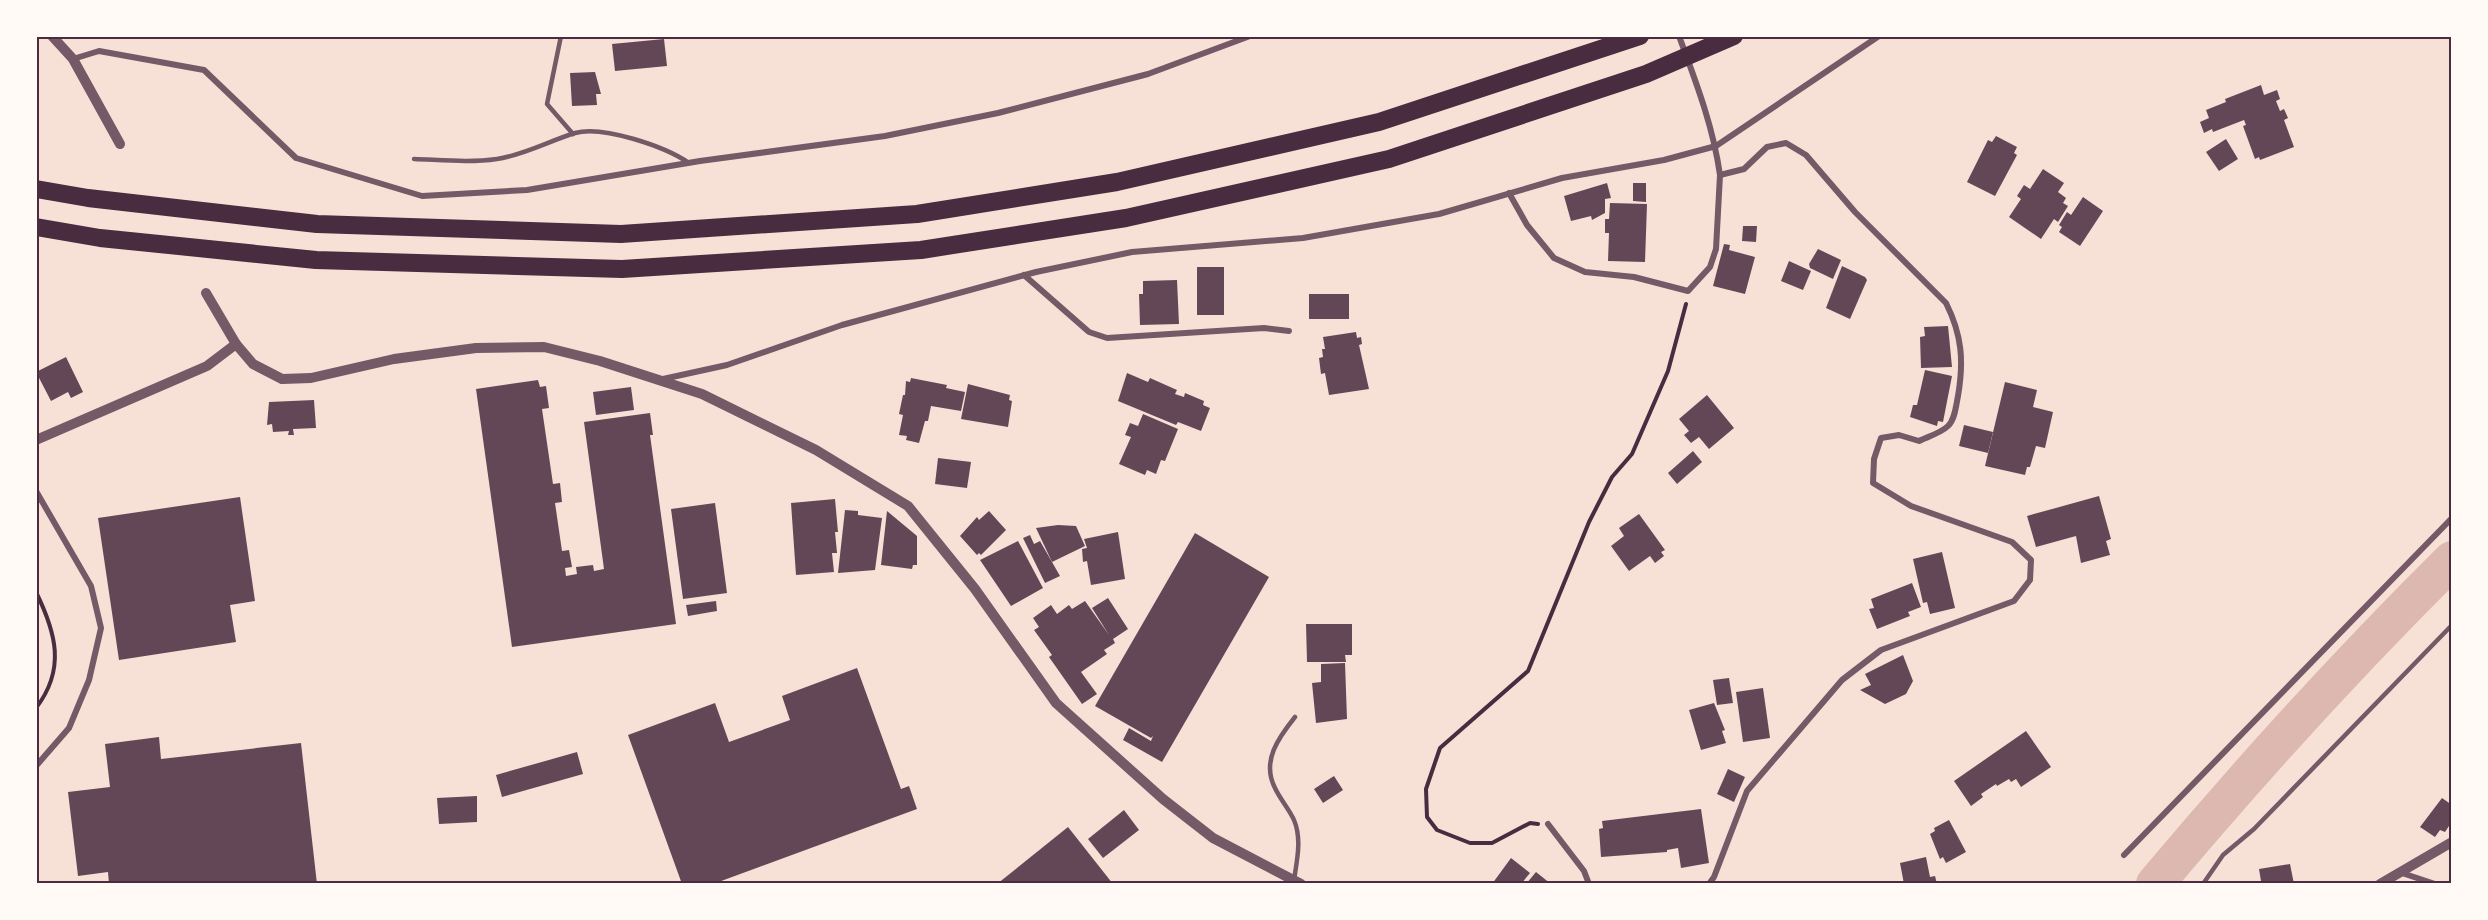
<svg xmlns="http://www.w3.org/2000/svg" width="2488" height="920" font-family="Inter,sans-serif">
	<rect width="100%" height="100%" fill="#f7e1d7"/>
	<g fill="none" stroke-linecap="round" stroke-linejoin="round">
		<path stroke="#dcb8b0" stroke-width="38" d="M2155 884C2249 772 2348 663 2452 560"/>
	</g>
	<g fill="#644757">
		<path d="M664 39 667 66 615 71 612 44Z"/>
		<path d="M595 72 601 94H596L597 105 572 106 570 73Z"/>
		<path d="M2261 85 2264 95 2277 90 2280 99 2276 101 2280 111 2284 109 2288 118 2284 120 2294 147 2260 160 2259 157 2255 159 2243 126 2246 125 2244 120 2213 132 2212 129 2204 133 2200 122 2209 118 2206 110 2226 102 2225 99Z"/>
		<path d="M1996 136 2017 147 2014 153 2017 155 1995 196 1967 182 1988 140 1992 142Z"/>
		<path d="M2226 139 2238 159 2219 171 2206 152Z"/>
		<path d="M2043 169 2064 183 2058 192 2066 198 2063 203 2068 206 2058 222 2054 219 2041 239 2009 217 2021 199 2017 196 2024 185 2030 189Z"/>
		<path d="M1607 183 1611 198 1605 199V213L1592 220 1591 216 1571 221 1564 196Z"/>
		<path d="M1633 183H1646V202L1633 201Z"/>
		<path d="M2083 197 2103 211 2080 246 2059 232 2062 227 2059 225 2067 212 2071 215Z"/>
		<path d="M1610 203 1647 204 1645 262 1608 261 1609 233H1605V219H1609Z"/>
		<path d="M1743 226H1757L1756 242 1742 241Z"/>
		<path d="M1724 244 1730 245 1729 250 1755 257 1745 294 1713 286Z"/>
		<path d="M1818 249 1841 260 1833 279 1810 268 1809 264Z"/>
		<path d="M1789 261 1811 271 1803 290 1781 281Z"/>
		<path d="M1842 266 1865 277 1867 280 1850 319 1826 308Z"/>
		<rect x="1197" y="267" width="27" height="48"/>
		<path d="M1177 280 1179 324 1140 325 1139 294H1143V281Z"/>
		<rect x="1309" y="294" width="40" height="25"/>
		<path d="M1948 326 1952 367 1921 368 1920 337 1925 336 1924 327Z"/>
		<path d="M1356 332 1357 338 1361 337 1362 344 1359 345 1369 389 1329 395 1325 373 1321 374 1319 358 1323 357 1322 349H1325L1323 337Z"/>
		<path d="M66 357 83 392 71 398 68 392 51 401 36 372Z"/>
		<path d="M1925 370 1952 376 1943 422 1938 421 1937 426 1910 417 1913 405H1917Z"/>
		<path d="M1127 373 1148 382 1150 378 1177 390 1175 394 1184 397 1185 393 1204 401 1203 405 1210 408 1201 431 1178 422 1176 425 1118 401Z"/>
		<path d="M911 378 947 385 946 388 965 392 961 411 931 406 928 421H925L919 443 906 440 907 436 899 435 903 415 899 414 903 395H905L906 381 910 382Z"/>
		<path d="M538 380 540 387 546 386 549 408 542 409 553 484 560 483 562 502 555 503 562 551 569 550 572 567 565 568 566 576 577 574 576 567 593 565 594 571 604 569 584 422 650 413 653 435H650L676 624 512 647 476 389Z"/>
		<path d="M2005 382 2037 390 2033 407 2053 412 2045 448 2036 446 2030 467H2027L2025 475 1985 466Z"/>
		<path d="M968 384 1010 395 1009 400 1012 401 1008 427 961 419Z"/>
		<path d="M631 387 634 410 596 415 593 392Z"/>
		<path d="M1707 395 1734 428 1709 449 1699 437 1691 443 1684 435 1689 431 1679 419Z"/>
		<path d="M314 400 316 428 293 429 294 435H288L289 431 273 432 272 424 267 425 269 402Z"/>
		<path d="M1143 414 1178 429 1165 461 1161 460 1156 474 1147 470 1145 475 1119 464 1131 437 1125 435 1130 423 1138 426Z"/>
		<path d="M1964 425 1993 432 1988 453 1959 446Z"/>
		<path d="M1693 451 1702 462 1677 484 1668 473Z"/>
		<path d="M938 458 971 462 967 488 935 484Z"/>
		<path d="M2099 496 2111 539 2106 541 2110 555 2081 563 2076 536 2036 547 2027 516Z"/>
		<path d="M240 497 255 601 230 605 236 642 119 660 98 518Z"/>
		<path d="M835 499 838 532H835L837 553H832L834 572 796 575 791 503Z"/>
		<path d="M715 503 727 593 683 599 671 509Z"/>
		<path d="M845 510 858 511V515L882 518 875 570 838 573Z"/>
		<path d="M887 511 917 536V565H913L912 569 881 565Z"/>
		<path d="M989 511 1006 530 981 555 979 553 977 555 960 536 977 517 979 520Z"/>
		<path d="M1639 514 1665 550 1661 552 1664 556 1655 563 1650 556 1629 571 1611 546 1624 536 1619 528Z"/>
		<path d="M1058 525 1076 526 1085 546 1052 562 1036 528Z"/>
		<path d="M1118 532 1125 579 1091 585 1087 561 1083 562 1082 549 1087 548 1084 539Z"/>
		<path d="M1195 533 1269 577 1162 762 1123 740 1129 728 1151 741 1153 736 1151 738 1095 706Z"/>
		<path d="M1030 535 1034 544 1040 541 1060 576 1045 583 1023 538Z"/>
		<path d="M1018 541 1043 588 1011 606 980 560Z"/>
		<path d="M1942 552 1955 608 1930 614 1927 602 1923 603 1913 559Z"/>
		<path d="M1912 583 1921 607 1908 612 1910 616 1877 629 1869 609 1874 608 1871 599Z"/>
		<path d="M1108 598 1128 629 1113 639 1115 643 1104 650 1107 654 1081 672 1097 694 1082 704 1049 657 1052 655 1034 630 1039 627 1033 618 1051 605 1057 614 1069 605 1072 609 1085 601 1109 635 1092 608Z"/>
		<path d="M716 601 717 611 688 616 686 605Z"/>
		<path d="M1306 624H1352V655H1345L1346 662H1307Z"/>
		<path d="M1903 655 1913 681 1906 694 1885 704 1860 690 1871 685 1865 674Z"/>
		<path d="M1345 663 1347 719 1316 723 1312 683 1321 682V664Z"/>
		<path d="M857 668 901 789 909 786 917 809 713 884H682L628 735 715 703 729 742 790 720 782 696Z"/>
		<path d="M1729 678 1733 703 1717 705 1713 680Z"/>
		<path d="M1763 688 1770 738 1743 742 1736 692Z"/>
		<path d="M1714 703 1725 730 1722 731 1726 743 1701 750 1689 710Z"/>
		<path d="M2026 731 2051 767 2021 787 2016 779 2011 782 2009 779 1997 786 1996 784 1981 794 1983 797 1971 806 1954 781Z"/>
		<path d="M159 737 161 759 301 743 317 884H109L108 872 78 876 68 792 110 787 105 744Z"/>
		<path d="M577 752 583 774 502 797 496 775Z"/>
		<path d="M1728 769 1745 777 1734 802 1717 794Z"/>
		<path d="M1334 776 1343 790 1323 803 1314 789Z"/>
		<path d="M477 796V822L439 824 437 798Z"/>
		<path d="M2442 798 2452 805V828L2449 826 2445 832 2440 830 2435 837 2420 827Z"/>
		<path d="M1701 809 1709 863 1681 868 1678 848 1667 850V852L1601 857 1599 829 1603 828 1602 821Z"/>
		<path d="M1124 810 1139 830 1103 858 1088 839Z"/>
		<path d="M1949 820 1966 852 1946 863 1943 857 1940 859 1930 834 1935 831 1934 828Z"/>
		<path d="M1068 827 1113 884H997Z"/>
		<path d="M1926 857 1930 877 1935 876 1937 884H1904L1900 863Z"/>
		<path d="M1511 858 1530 873 1521 884H1492Z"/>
		<path d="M2290 864 2294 884H2253L2261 881 2259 869Z"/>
		<path d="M1536 872 1551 884H1526Z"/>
	</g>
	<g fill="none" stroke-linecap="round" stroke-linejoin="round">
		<g stroke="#4a2c40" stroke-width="4">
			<path d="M36 592C56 633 66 669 36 708"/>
			<path d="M1538 824 1530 823 1492 843H1470L1437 830 1427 817 1426 789 1440 748 1528 671 1589 522 1612 477 1632 454 1668 371 1686 304"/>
		</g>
		<g stroke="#755966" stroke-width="4.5">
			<path d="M561 36 547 104 573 134"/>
			<path d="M414 159C442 160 470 163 497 159 524 155 549 141 575 133 603 125 666 147 689 163"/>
			<path d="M1294 880C1297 860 1302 839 1294 820 1289 809 1280 799 1275 788 1261 761 1279 737 1295 717"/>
			<path d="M2203 884 2223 855 2254 829 2452 625"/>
		</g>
		<g stroke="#755966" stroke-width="6">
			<path d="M1679 36C1696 82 1713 126 1720 175L1744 169 1767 147 1786 143 1806 155 1855 212 1946 303C1962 335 1964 361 1958 396 1956 405 1955 420 1948 426 1941 433 1927 437 1919 441L1899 435 1881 438 1874 459 1873 483 1911 506 2012 542 2031 560 2030 580 2014 601 1881 650 1842 680 1747 791 1714 877 1709 884"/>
			<path d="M73 59 99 51 204 70 296 158 422 196 527 190 700 161 885 136 998 113 1148 74 1250 36"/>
			<path d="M1509 193 1527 225 1554 258 1585 272 1634 277 1688 291 1710 267 1716 249 1720 175"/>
			<path d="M1024 275 1089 332 1107 338 1264 328 1289 331"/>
			<path d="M663 379 727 365 842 325 1036 272 1132 252 1303 238 1439 214 1562 178 1664 160 1716 146 1879 36"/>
			<path d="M36 491 91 586 101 628 89 680 69 728 36 766"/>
			<path d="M1548 824 1584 871 1589 884"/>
			<path d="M2124 855 2452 518"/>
			<path d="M2402 873 2435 884"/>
		</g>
		<g stroke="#755966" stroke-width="10">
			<path d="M52 36 73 59 120 144"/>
			<path d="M206 293 236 344 253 364 282 379 311 378 394 359 476 348 544 347 600 361 702 394 816 450 908 506 975 589 1056 703 1163 799 1213 838 1301 884"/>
			<path d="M36 440 207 366 236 344"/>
			<path d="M2380 884 2452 842"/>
		</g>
		<g stroke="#4a2c40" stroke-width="18">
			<path d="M36 189 88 198 317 224 621 234 917 214 1117 182 1379 122 1640 36"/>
			<path d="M36 227 100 238 316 260 622 269 921 250 1126 218 1389 159 1646 74 1734 36"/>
		</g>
	</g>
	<rect width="2488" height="920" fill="none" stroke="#fffaf5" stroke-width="75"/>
	<rect x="38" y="38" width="2412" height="844" fill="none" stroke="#4a2c40" stroke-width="2"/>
</svg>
